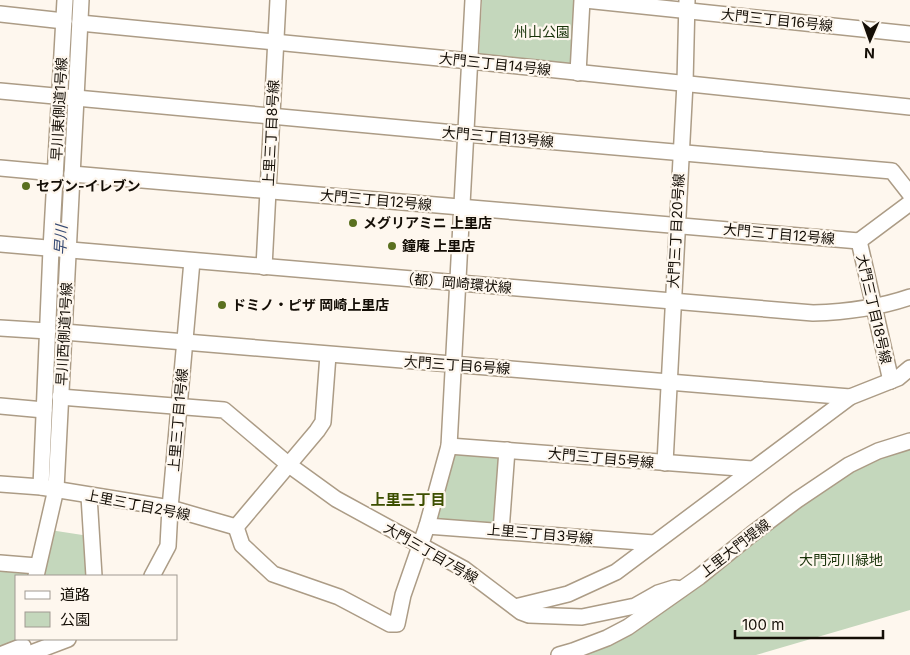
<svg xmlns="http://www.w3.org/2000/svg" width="910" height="655" font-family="Inter,'Noto Sans JP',sans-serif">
	<rect width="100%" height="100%" fill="#fef7ee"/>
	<g fill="#c4d7bc">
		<path d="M482 0H577L574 65 479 56Z"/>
		<path d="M910 445V610L756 655H575L814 495 858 467Z"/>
		<path d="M455 452 502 454 496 526 435 519Z"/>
		<path d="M50 530 89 536 92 576H39Z"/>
		<path d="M0 567 28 569 30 576H16V639H20V641L0 651Z"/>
	</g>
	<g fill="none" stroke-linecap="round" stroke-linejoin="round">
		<path stroke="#a5b3d0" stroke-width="18" d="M54 352 60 221 73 19"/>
		<g stroke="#ac9c86" stroke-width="18">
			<g id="minor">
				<path d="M585 0 910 34"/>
				<path d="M0 14 64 21"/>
				<path d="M80 23 470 61 910 107"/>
				<path d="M578 73 582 0"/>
				<path d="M0 91 466 134 892 171 910 194"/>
				<path d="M0 168 55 173"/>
				<path d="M72 174 859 241"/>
				<path d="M859 241 891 381"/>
				<path d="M859 241 910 203"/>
				<path d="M0 244 813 313C846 312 878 308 910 297"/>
				<path d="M264 267 278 0"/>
				<path d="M0 328 48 331"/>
				<path d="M64 332 850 397"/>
				<path d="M60 397 224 410 289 465 336 499 464 569 521 612 529 615 582 617 635 606 658 593 674 588 681 589"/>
				<path d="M0 406 44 410"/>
				<path d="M449 446 752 469"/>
				<path d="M665 463 685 83 687 0"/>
				<path d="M0 484 41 487 170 508 236 527"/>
				<path d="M41 487 51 249 65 0"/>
				<path d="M89 496 94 576"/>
				<path d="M427 526 654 543"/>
				<path d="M236 527 242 545 273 574 339 597 390 624H397L403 595 427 526 449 446 473 0"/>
				<path d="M236 527 317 431 323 422 328 355"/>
				<path d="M501 531 507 450"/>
				<path d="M0 563 37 566"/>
				<path d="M36 576 56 489 81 0"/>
				<path d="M152 576 168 546 170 508 192 261"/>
				<path d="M515 607 568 594 616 572 850 397 898 378 910 368"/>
				<path d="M0 655 23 646"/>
				<path d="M26 655 68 639"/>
				<path d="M559 655 573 651 607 638 628 627 699 577 752 534 797 500 849 465 878 451 910 441"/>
			</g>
		</g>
		<use href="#minor" stroke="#fff" stroke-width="15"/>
	</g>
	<g fill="#5a701f" stroke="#fef7ee" stroke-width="2">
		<circle cx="26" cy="186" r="5"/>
		<circle cx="353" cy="223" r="5"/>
		<circle cx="392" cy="246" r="5"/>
		<circle cx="222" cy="305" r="5"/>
	</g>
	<g text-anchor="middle" stroke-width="4.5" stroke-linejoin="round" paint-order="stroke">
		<g font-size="14" fill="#140e06" stroke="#fef7ee">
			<text transform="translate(777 20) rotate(6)" y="5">大門三丁目16号線</text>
			<text transform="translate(495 64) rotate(6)" y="5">大門三丁目14号線</text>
			<text transform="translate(59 109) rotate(-87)" y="5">早川東側道1号線</text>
			<text transform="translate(271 133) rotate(-87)" y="5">上里三丁目8号線</text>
			<text transform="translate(498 137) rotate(5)" y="5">大門三丁目13号線</text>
			<text transform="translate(376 200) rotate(5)" y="5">大門三丁目12号線</text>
			<text transform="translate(676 231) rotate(-87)" y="5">大門三丁目20号線</text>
			<text transform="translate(779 234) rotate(5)" y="5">大門三丁目12号線</text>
			<text transform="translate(456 283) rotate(5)" y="5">（都）岡崎環状線</text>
			<text transform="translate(874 309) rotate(77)" y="5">大門三丁目18号線</text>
			<text transform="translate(64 334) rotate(-87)" y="5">早川西側道1号線</text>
			<text transform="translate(457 365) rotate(4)" y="5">大門三丁目6号線</text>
			<text transform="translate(178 420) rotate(-85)" y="5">上里三丁目1号線</text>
			<text transform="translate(601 458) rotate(5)" y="5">大門三丁目5号線</text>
			<text transform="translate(138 505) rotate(11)" y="5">上里三丁目2号線</text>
			<text transform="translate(540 534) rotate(5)" y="5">上里三丁目3号線</text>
			<text transform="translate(735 548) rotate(-38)" y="5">上里大門堤線</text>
			<text transform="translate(431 553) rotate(30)" y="5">大門三丁目7号線</text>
		</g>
		<g font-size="14" fill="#183309" stroke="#fef7ee">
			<text x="542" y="37">州山公園</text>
			<text x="841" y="565">大門河川緑地</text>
		</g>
		<g font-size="14" font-weight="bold" fill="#140e06" stroke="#fef7ee" text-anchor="start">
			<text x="36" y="191">セブン-イレブン</text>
			<text x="363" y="228">メグリアミニ 上里店</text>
			<text x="402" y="251">鐘庵 上里店</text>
			<text x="232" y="310">ドミノ・ピザ 岡崎上里店</text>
		</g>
		<g font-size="15" font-style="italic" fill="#354973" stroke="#fef7ee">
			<text transform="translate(61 240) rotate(-87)" y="5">早川</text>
		</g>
		<g font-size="15" font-weight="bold" fill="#3d4f00" stroke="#fef7ee">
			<text x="408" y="505">上里三丁目</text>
		</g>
	</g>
	<rect x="15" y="575" width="162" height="65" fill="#fef7ee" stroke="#a09a91"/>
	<rect x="25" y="591" width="25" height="8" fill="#ffffff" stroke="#a09a91"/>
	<text x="60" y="600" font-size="15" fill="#140e06">道路</text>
	<rect x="25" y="612" width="25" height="15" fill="#c4d7bc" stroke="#a09a91"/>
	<text x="60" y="625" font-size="15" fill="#140e06">公園</text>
	<g transform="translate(870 40) rotate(182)" stroke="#fef7ee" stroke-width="4" paint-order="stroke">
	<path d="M0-4L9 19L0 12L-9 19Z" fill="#140e06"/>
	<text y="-8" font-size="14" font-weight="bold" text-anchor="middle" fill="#140e06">N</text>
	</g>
	<path d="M735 630v8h148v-8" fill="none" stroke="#140e06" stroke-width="2.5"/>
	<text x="742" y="630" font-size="15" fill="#140e06" stroke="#fef7ee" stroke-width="4" paint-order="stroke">100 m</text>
</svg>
